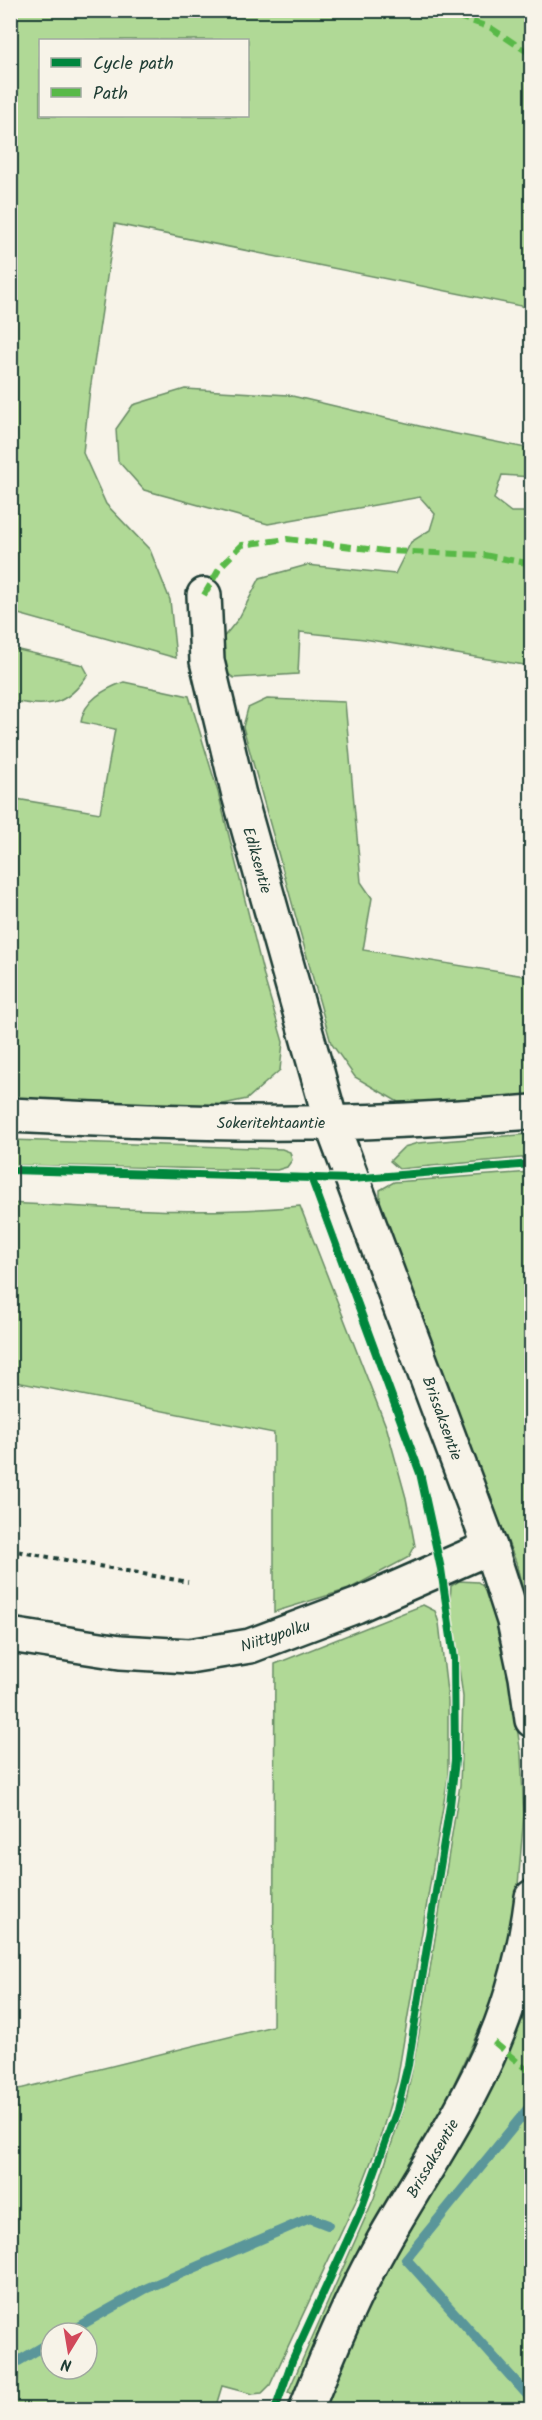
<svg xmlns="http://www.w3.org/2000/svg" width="542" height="2420" font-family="Kalam,sans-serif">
	<rect width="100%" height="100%" fill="#f7f3e8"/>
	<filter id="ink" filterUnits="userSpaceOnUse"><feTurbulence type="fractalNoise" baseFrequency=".0167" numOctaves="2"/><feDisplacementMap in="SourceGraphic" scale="12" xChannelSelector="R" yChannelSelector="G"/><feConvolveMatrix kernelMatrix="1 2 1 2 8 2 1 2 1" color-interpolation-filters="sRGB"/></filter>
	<g filter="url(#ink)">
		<g fill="#b0d996" stroke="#688b65" stroke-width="1.5" fill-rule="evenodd">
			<path d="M10 11H531V308L115 224 89 397 83 453 106 504 150 550 170 600 176 658 11 612ZM40 40H248V116H40Z"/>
			<path d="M185 389 288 395 432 429 531 449V477L502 475 494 499 511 512H531V666L364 639 300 632 298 674 234 678 220 668 218 644 239 618 260 578 307 565 395 574 411 542 430 530 435 514 420 497 268 524 144 490 118 461 116 429 133 405Z"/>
			<path d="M10 648 83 665 88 674C66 708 47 707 11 701Z"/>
			<path d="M124 682 189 696 218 792 266 984 283 1042 280 1070 247 1099 209 1107 94 1104 11 1099 10 798 100 813 115 729 81 722C84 700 105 689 124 682Z"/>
			<path d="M267 699 345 702 361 882 372 898 363 950 531 977V1096L430 1102H398L355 1077 331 1043 243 727 248 708Z"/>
			<path d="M531 1134V1157L399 1169 390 1161 404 1147 418 1143Z"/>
			<path d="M11 1140 282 1149 290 1152 292 1160 287 1167 277 1170 11 1165Z"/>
			<path d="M531 1172V1624L516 1562 432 1354 380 1206V1190L394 1182Z"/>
			<path d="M10 1203C106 1208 204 1216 300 1206L387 1429 406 1498 415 1546 409 1557 349 1589 274 1612V1433L11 1381Z"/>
			<path d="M459 1581 478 1582 491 1594 510 1677 521 1755 524 1814 517 1897 506 1950 489 2008 446 2101 414 2159 295 2395 288 2392 374 2198 407 2096 422 2018 460 1785 463 1697 450 1601 451 1586Z"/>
			<path d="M423 1605 435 1611 439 1623 448 1701V1777L397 2081 379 2141 355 2203 270 2385 262 2393 252 2394 222 2386 215 2409H11V2091L273 2026 275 1664ZM51 2333H87V2369H51Z"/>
			<path d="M531 1980V2409L323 2410 372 2293Z"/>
		</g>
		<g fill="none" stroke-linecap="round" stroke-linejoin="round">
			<g stroke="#5a969a" stroke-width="10">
				<path d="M527 2110 406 2259 532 2400"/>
				<path d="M67 2333 145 2289 310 2218 328 2225"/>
				<path d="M10 2366 51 2342"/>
			</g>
			<g stroke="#1f3d34" stroke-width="38">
				<g id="street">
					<path d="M204 595 207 661 239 795 331 1122 490 1547 514 1621 526 1677 532 1720"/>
					<path d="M10 1635 120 1652 189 1656 250 1646 356 1606 490 1547"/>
					<path d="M306 2410C329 2352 353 2294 384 2240 421 2175 465 2112 494 2042 513 1997 526 1945 532 1897"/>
				</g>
			</g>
			<g stroke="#1f3d34" stroke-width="38">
				<path id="secondary" d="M10 1115C106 1120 202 1124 299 1123 376 1123 454 1118 532 1112"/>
			</g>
			<path stroke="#1f3d34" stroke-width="4" stroke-dasharray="4.5 4.5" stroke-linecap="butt" d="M10 1550 188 1582"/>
			<use href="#street" stroke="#f7f3e8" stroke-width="33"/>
			<use href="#secondary" stroke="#f7f3e8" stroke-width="33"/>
			<g stroke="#58b947" stroke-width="6" stroke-dasharray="12 6" stroke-linecap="butt">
				<path d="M439 10 491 28 532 55"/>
				<path d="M204 595 221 566 242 545 287 539 385 551 484 555 532 564"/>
				<path d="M494 2042 532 2074"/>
			</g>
			<g stroke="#f7f3e8" stroke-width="11">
				<g id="cycleway">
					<path d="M10 1170 352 1179 532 1164"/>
					<path d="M275 2410 292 2361 359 2215 397 2110 408 2065 450 1805 455 1760 454 1658 441 1569 420 1473 311 1177"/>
				</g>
			</g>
			<use href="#cycleway" stroke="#00873e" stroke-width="8"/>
		</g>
	</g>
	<g text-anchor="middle" stroke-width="6" stroke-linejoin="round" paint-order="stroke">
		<g font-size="16" fill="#1f3d34" stroke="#f7f3e8">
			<text transform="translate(258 860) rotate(74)" y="6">Ediksentie</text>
			<text x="271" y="1128">Sokeritehtaantie</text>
			<text transform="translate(443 1418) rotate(70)" y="6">Brissaksentie</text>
			<text transform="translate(275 1635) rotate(-18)" y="6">Niittypolku</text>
			<text transform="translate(432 2158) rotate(-60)" y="6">Brissaksentie</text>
		</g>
	</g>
	<rect width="542" height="2420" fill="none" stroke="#f7f3e8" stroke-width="36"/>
	<rect x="18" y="18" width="506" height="2384" fill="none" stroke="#1f3d34" stroke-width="2" filter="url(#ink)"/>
	<rect x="39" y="39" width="210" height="78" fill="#f7f3e8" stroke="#a1aaa0" stroke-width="1.5"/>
	<rect x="51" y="58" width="30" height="9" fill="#00873e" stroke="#a1aaa0" stroke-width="1.5"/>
	<text x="93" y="69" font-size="18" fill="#1f3d34">Cycle path</text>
	<rect x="51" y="88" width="30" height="9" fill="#58b947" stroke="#a1aaa0" stroke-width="1.5"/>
	<text x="93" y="99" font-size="18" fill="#1f3d34">Path</text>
	<g transform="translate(69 2351) rotate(191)"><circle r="28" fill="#f7f3e8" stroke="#a1aaa0" stroke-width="1.5"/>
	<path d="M0-4.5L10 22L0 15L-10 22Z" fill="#d1495b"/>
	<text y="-9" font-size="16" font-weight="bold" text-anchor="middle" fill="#1f3d34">N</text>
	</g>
</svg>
